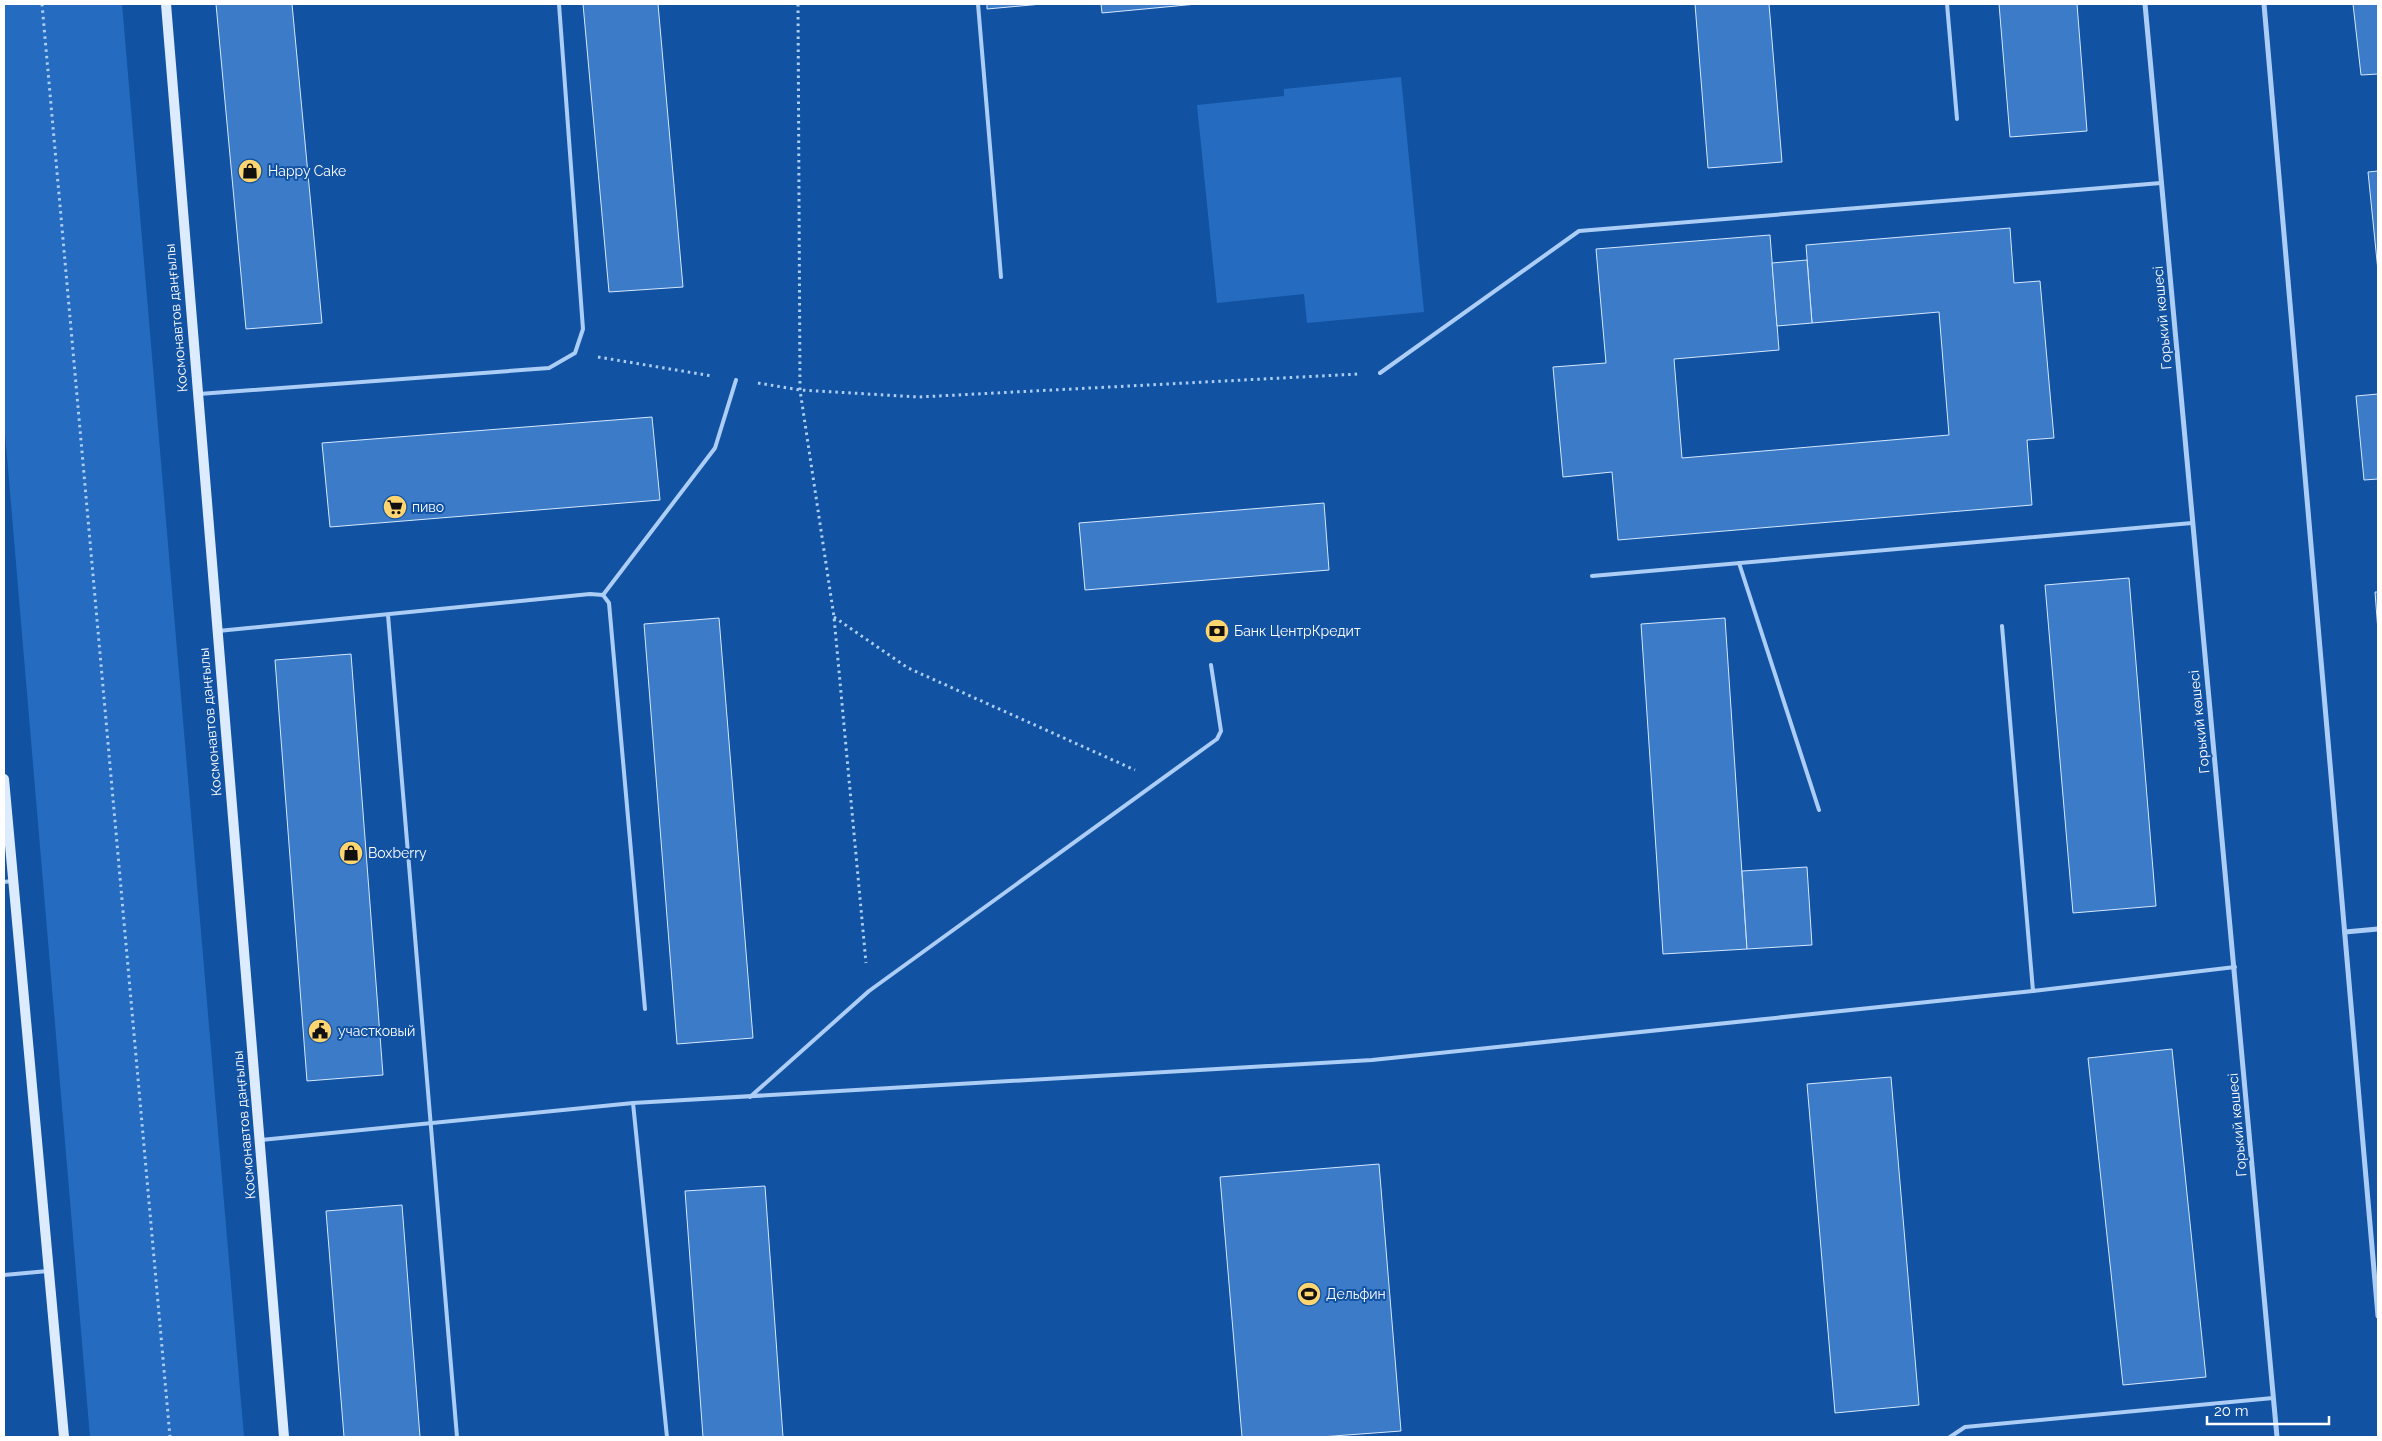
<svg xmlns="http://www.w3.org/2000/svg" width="2382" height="1441" font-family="Raleway,sans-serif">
	<rect width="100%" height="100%" fill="#1252a2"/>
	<g fill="#256cc0">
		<path d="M4 4H122L244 1437H90L4 421Z"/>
		<path d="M1401 77 1424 312 1307 323 1304 294 1217 303 1197 105 1284 96V89Z"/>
	</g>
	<g fill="#3b7bc8" stroke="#d5e8fe">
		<path d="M216 4H292L322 323 246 329Z"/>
		<path d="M583 4H658L683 287 609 292Z"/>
		<path d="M987 4H1042L987 9Z"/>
		<path d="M1101 4H1197L1102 13Z"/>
		<path d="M1695 4H1769L1782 162 1708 168Z"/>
		<path d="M1999 4H2077L2087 131 2010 137Z"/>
		<path d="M2353 4H2378V74L2361 75Z"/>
		<path d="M2378 171V271L2368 172Z"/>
		<path d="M2010 228 2014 283 2040 281 2054 438 2027 440 2032 505 1618 540 1612 472 1563 477 1553 367 1606 363 1596 249 1770 235 1779 350 1674 359 1682 458 1949 435 1939 312 1812 323 1806 245Z"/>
		<path d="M1807 260 1812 323 1777 326 1772 263Z"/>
		<path d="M2378 394V479L2364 480 2356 396Z"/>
		<path d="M652 417 660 500 330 527 322 443Z"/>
		<path d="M1324 503 1329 570 1085 590 1079 523Z"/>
		<path d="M2129 578 2156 906 2073 913 2045 585Z"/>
		<path d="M2375 592H2378V631Z"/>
		<path d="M719 618 753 1038 677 1044 644 624Z"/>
		<path d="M1725 618 1747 949 1663 954 1641 624Z"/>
		<path d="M351 654 383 1075 307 1081 275 660Z"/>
		<path d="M1807 867 1812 945 1747 949 1742 871Z"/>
		<path d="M2172 1049 2206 1377 2123 1385 2088 1058Z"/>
		<path d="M1891 1077 1919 1405 1835 1413 1807 1084Z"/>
		<path d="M1379 1164 1401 1431 1320 1437H1242L1220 1177Z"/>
		<path d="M765 1186 783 1437H703L685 1191Z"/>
		<path d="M402 1205 420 1437H344L326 1211Z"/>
	</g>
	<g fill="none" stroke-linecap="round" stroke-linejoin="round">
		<g stroke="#accdf5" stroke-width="3" stroke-dasharray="2.5 4" stroke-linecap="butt">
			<path d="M42 4 170 1437"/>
			<path d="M798 4 800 390 834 617 866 963"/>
			<path d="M598 357 712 376"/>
			<path d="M758 383 800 390 919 397 1358 374"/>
			<path d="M834 617 908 668 1135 770"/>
		</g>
		<g stroke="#accdf5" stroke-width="4">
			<path d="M978 4 1001 277"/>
			<path d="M1947 4 1957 119"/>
			<path d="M1380 373 1579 231 2161 183"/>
			<path d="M199 394 549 368 575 353 583 329 559 4"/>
			<path d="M1739 563 1819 810"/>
			<path d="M1592 576 2192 523"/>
			<path d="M603 595 715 448 736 380"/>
			<path d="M388 615 457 1437"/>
			<path d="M2002 626 2033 991 2235 967"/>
			<path d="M218 631 590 594 603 595 609 603 645 1009"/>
			<path d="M4 882 12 881"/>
			<path d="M750 1097 869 991 1217 739 1221 731 1211 665"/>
			<path d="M633 1103 667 1437"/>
			<path d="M261 1140 633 1103 1372 1060 2033 991"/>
			<path d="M4 1275 48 1271"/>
			<path d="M1950 1437 1965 1427 2273 1398"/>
		</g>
		<g stroke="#accdf5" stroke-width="5">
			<path d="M2145 4 2277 1437"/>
			<path d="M2264 4 2378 1316"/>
			<path d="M2345 932 2378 929"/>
		</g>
		<g stroke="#ddebfe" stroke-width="10">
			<path d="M166 4 284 1437"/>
			<path d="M4 779 64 1437"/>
		</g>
	</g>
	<defs>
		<g id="shop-disc" transform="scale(1.25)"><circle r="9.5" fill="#ffd570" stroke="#1252a2"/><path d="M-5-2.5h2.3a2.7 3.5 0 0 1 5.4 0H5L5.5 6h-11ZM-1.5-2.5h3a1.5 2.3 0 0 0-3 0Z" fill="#111"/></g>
		<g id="supermarket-disc" transform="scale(1.25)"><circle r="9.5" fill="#ffd570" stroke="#1252a2"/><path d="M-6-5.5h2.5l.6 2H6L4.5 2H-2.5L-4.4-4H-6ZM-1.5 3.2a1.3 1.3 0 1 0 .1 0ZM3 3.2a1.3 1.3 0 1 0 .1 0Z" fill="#111"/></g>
		<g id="bank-disc" transform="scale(1.25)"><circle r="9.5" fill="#ffd570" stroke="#1252a2"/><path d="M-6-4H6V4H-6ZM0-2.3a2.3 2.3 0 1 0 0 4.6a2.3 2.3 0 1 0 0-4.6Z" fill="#111"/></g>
		<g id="civic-disc" transform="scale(1.25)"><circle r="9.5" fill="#ffd570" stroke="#1252a2"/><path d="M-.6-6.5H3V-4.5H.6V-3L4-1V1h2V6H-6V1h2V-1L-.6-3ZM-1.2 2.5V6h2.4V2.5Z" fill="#111"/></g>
		<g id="stadium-disc" transform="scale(1.25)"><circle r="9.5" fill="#ffd570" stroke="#1252a2"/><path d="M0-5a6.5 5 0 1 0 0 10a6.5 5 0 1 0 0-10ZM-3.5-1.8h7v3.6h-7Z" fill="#111"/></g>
	</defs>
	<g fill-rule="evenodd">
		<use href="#shop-disc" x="250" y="171"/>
		<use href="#supermarket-disc" x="395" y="507"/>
		<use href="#bank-disc" x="1217" y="631"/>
		<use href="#shop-disc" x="351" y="853"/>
		<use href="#civic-disc" x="320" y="1031"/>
		<use href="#stadium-disc" x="1309" y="1294"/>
	</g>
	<g text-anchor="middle" stroke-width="4" stroke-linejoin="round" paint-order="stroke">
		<g font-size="14" fill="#fff" stroke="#1252a2" text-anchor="start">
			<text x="268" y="176">Happy Cake</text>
			<text x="412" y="512">пиво</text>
			<text x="1234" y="636">Банк ЦентрКредит</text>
			<text x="368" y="858">Boxberry</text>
			<text x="338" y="1036">участковый</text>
			<text x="1326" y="1299">Дельфин</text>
		</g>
		<g font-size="14" fill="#fff" stroke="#1252a2">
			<text transform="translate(176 318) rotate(-95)" y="5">Космонавтов даңғылы</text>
			<text transform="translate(2162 318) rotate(-95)" y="5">Горький көшесі</text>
			<text transform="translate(210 722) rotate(-95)" y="5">Космонавтов даңғылы</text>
			<text transform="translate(2199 722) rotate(-96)" y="5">Горький көшесі</text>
			<text transform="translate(244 1125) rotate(-95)" y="5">Космонавтов даңғылы</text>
			<text transform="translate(2237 1125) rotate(-95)" y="5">Горький көшесі</text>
		</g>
	</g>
	<rect width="2382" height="1441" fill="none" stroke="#ffffff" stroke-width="10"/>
	<path d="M2207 1416v8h122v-8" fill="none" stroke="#ffffff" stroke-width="2.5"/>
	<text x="2214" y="1416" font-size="15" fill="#ffffff" stroke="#1252a2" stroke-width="4" paint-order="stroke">20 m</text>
</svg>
